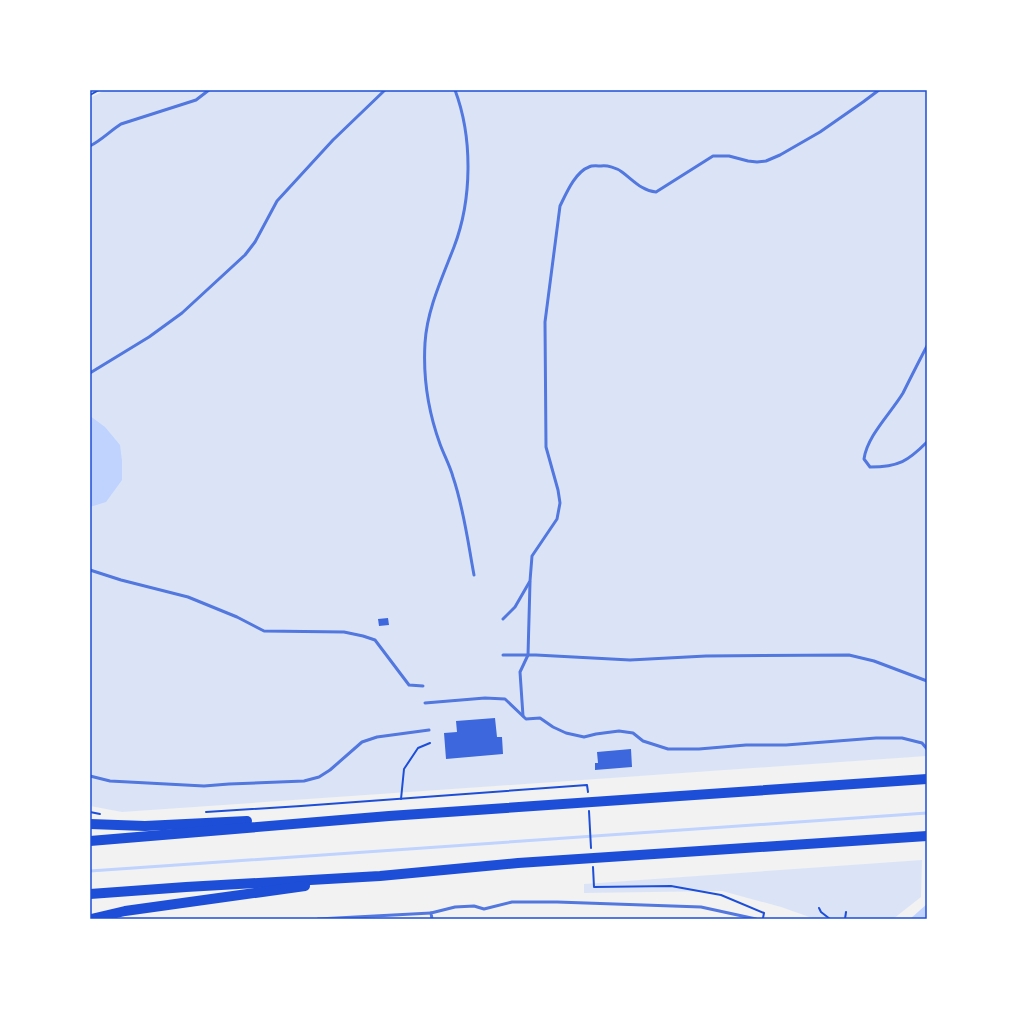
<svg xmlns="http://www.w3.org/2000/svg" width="1017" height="1009" font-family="Lora,serif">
	<rect width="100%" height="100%" fill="#f2f2f2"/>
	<g fill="#dbe4f7">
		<path d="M105 90H927V756L122 812 90 806V98Z"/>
		<path d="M922 860 921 897 893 919H815L781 907 722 891 584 893V884Z"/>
	</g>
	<g fill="#bfd3fe">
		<path d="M90 416 105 427 120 445 122 461V480L106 502 90 507Z"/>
		<path d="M927 904V919H910Z"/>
	</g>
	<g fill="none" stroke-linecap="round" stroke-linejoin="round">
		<path stroke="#bfd3fe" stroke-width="3" d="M90 871 927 813"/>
	</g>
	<g fill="#3d67dc">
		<path d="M388 618 389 625 379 626 378 619Z"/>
		<path d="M495 718 497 737H502L503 754 446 759 444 733 457 732 456 721Z"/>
		<path d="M631 749 632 767 595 770V763H598L597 752Z"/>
	</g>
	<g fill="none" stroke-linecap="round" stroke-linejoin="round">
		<g stroke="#1d4ed8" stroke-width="2">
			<path d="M90 95 99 90"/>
			<path d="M401 799 404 769 418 748 430 743"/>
			<path d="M589 811 591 848"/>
			<path d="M90 812 100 814"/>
			<path d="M206 812 301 806 587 785 588 792"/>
			<path d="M593 867 594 887 671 886 721 895 764 913 763 918"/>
			<path d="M819 908 821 912 830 919"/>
			<path d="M845 919 846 912"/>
		</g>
		<g stroke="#5277de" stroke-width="3">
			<path d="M455 90C473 138 472 200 454 247 442 278 427 310 425 343 423 377 428 411 440 444 444 455 450 466 453 477 464 509 468 543 474 575"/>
			<path d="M90 146C102 140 110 131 121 124L196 100 209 90"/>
			<path d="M927 346C919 361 911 377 903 393 891 413 867 436 864 459L870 467C899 467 908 461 927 442"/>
			<path d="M90 373 149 337 182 313 245 255 255 242 277 201 333 140 385 90"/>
			<path d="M90 570 121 580 188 597 237 617 264 631 344 632 363 636 375 640 409 685 423 686"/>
			<path d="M503 619 515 607 530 581 532 556 557 519 560 503 558 490 546 447 545 322 560 206C566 194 575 172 589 167 592 165 598 166 601 166 607 165 617 168 622 172 633 180 642 191 656 192L713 156H729L748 161 757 162 766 161 780 155 820 132 863 102 879 90"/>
			<path d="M503 655H536L630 660 706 656 849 655 874 661 927 681"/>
			<path d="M425 703 485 698 505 699 526 719 540 718 553 727 566 733 584 737 596 734 619 731 633 733 643 741 668 749H699L746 745H786L876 738H902L922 743 927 749"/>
			<path d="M523 716 520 672 528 655 530 582"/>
			<path d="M90 776 110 781 204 786 229 784 304 781 319 777 330 770 362 742 377 737 429 730"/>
			<path d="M318 919 431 913"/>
			<path d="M432 919 431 913 455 907 474 906 484 909 512 902H557L701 907 756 919"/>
		</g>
		<g stroke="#1d4ed8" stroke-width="10">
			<path d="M90 824 145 826 247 821"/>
			<path d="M90 841 389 816 927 779"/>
			<path d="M90 894 186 887 380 876 518 863 927 836"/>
			<path d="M91 919 125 911 305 886"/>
		</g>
	</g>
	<rect width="1017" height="1009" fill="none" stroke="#ffffff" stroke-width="182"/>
	<rect x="91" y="91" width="835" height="827" fill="none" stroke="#1d4ed8" stroke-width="1.5"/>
</svg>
